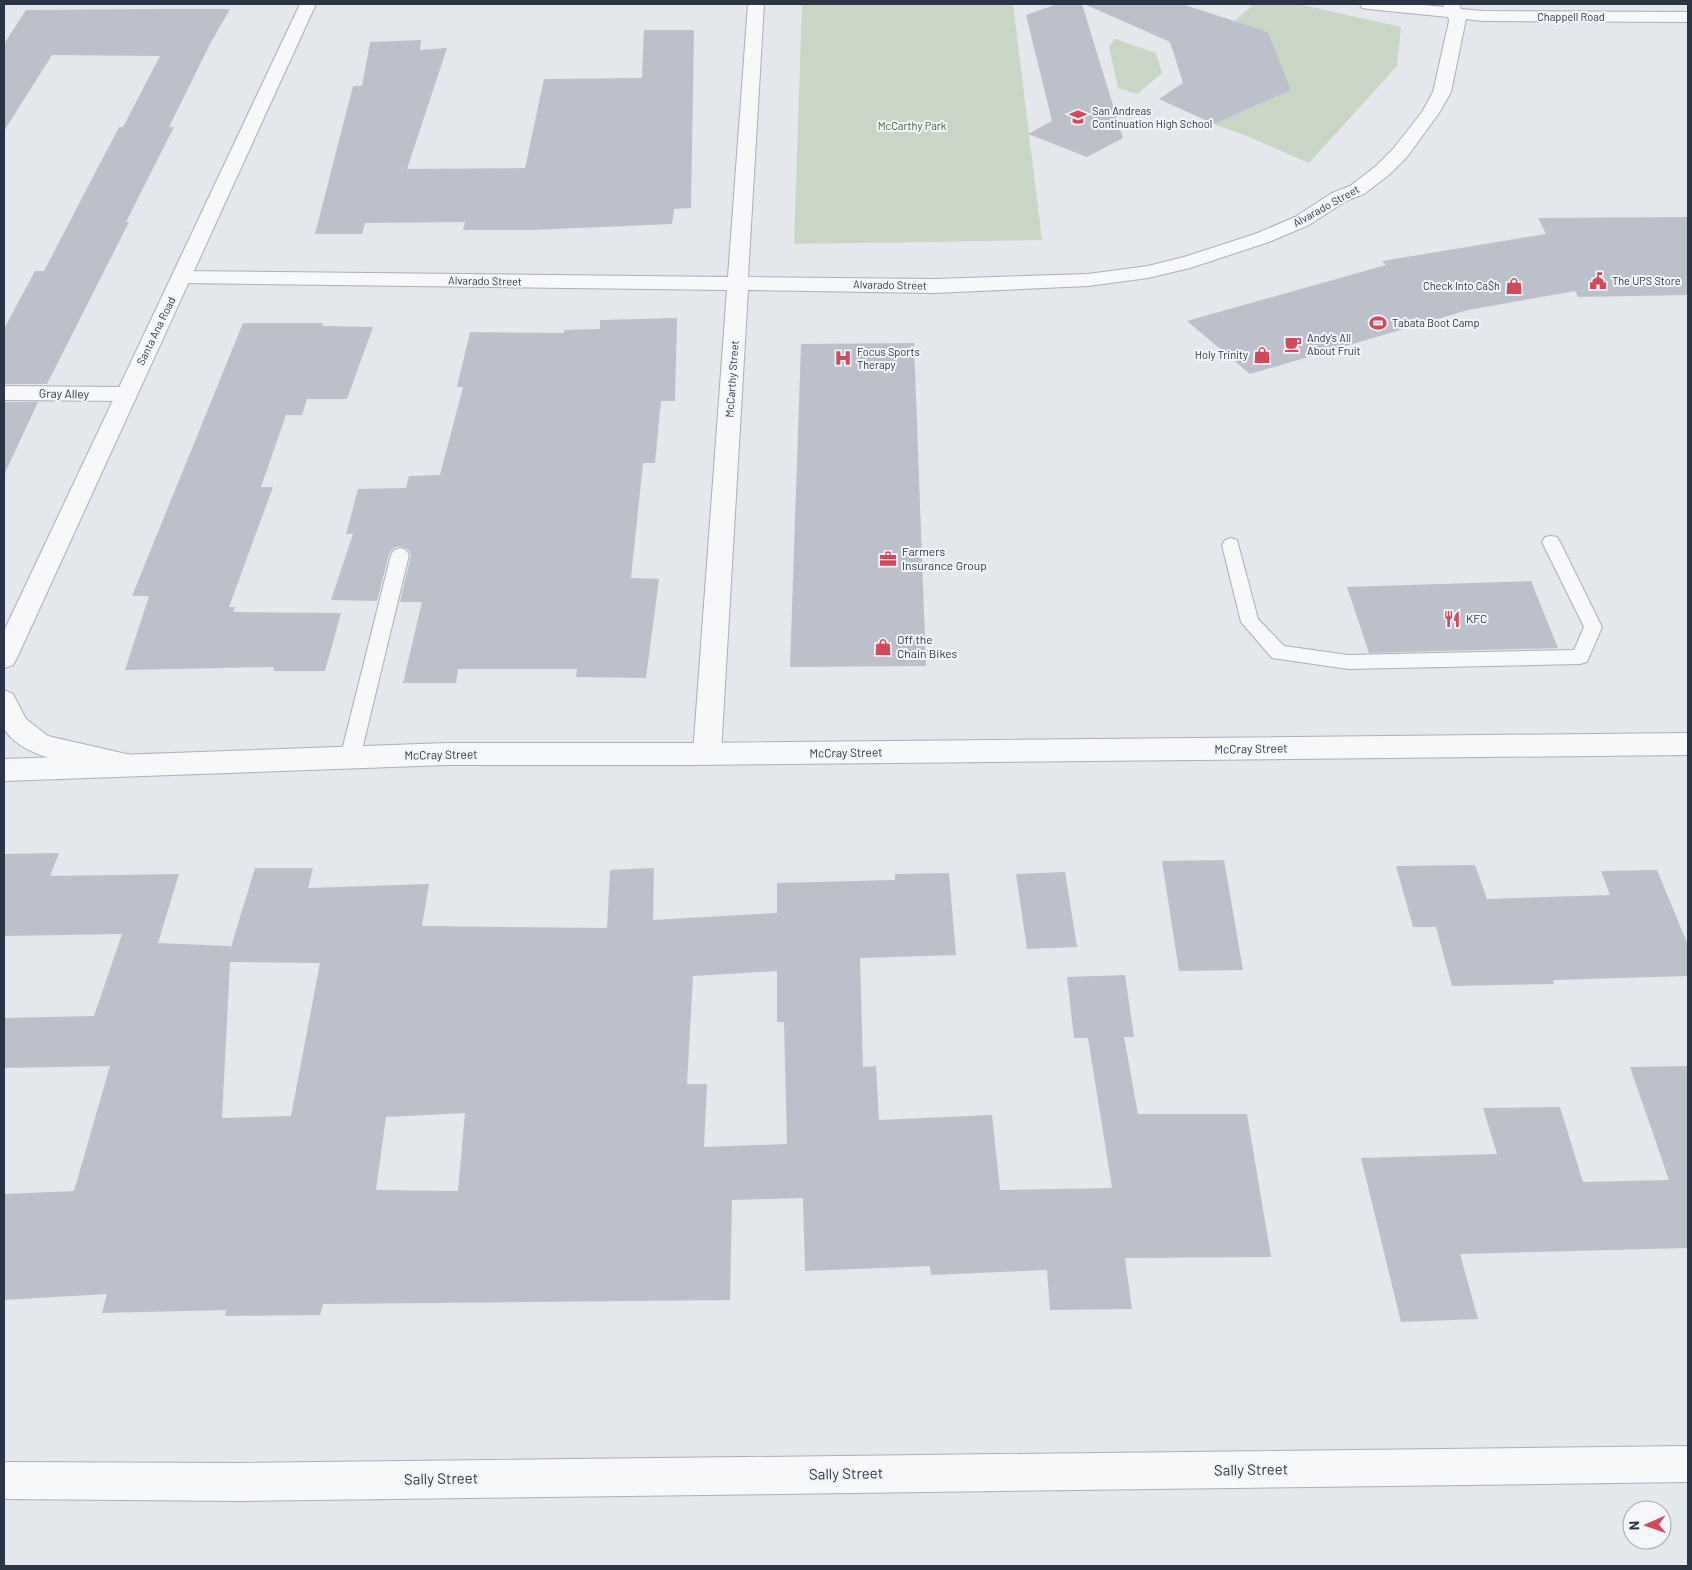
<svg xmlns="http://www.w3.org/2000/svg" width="1692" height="1570" font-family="Barlow,sans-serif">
	<rect width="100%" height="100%" fill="#e4e7ec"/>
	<g fill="#c9d6c5">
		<path d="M802 4H1013L1042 240 794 244Z"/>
		<path d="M1254 4H1298L1401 27 1397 66 1309 163 1247 136 1214 124 1291 90 1268 32 1234 21Z"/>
		<path d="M1115 39 1156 53 1162 73 1137 94 1118 88 1109 47Z"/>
	</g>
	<g fill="#bbc0ca" fill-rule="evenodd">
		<path d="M1057 4H1082L1123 138 1087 157 1028 134 1052 121 1026 15Z"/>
		<path d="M1084 4H1182L1268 32 1291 90 1214 124 1159 99 1183 83 1170 42Z"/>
		<path d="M158 9H230L210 44 169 127H174L126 222H129L47 384H4V329L35 271H44L119 127H123L160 56 52 55 4 131V44L26 10Z"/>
		<path d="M644 30H694L691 208 674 209 672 224 530 230H463L465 222 365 223 362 234H315L353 86H362L370 42 421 40 420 50 447 48 407 169 525 168 544 79 642 78Z"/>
		<path d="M1688 217V295L1578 297 1575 291 1468 310 1250 374 1187 321 1386 265 1382 261 1546 234 1538 218Z"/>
		<path d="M677 318 675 401H661L655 463H643L631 578 659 579 646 678 576 677 577 669H458L456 683H403L422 602H400L411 555 408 549 399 546 393 548 389 554 377 601 331 600 353 534H346L358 489 406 488 409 476 440 475 463 387H457L470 332 564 333V330L600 329V320Z"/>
		<path d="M243 323H323L322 326 373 327 347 399H307L302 415H286L261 487H273L229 607H235L233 612 341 613 325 671H273L274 667 125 670 149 596H132Z"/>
		<path d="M914 343 926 666 790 667 801 344Z"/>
		<path d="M4 402H38L4 475Z"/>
		<path d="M1531 581 1558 648 1369 653 1347 587Z"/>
		<path d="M59 853 50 876 179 874 158 943 230 946V950L255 868H313L308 888 429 884 422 926 607 928 610 870 654 868 653 920 777 913V883L895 880V874L949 873 956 955 860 958 863 1067 876 1066 879 1120 992 1115 1000 1190 1112 1188 1088 1038H1074L1067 977 1125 975 1134 1037H1124L1138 1114H1247L1271 1257 1125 1258 1132 1309 1050 1310 1047 1270 931 1275 930 1266 805 1271 803 1198 732 1200 730 1300 323 1304 320 1315 225 1316 226 1310 102 1313 107 1294 4 1300V1194L74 1191 110 1066 4 1068V1018L94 1016 122 934 4 936V854ZM230 962 320 963 291 1116 222 1118ZM777 971V1022H784L787 1144 704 1147 707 1084H687L693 976ZM465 1113 458 1191 376 1190 386 1117Z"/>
		<path d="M1224 860 1243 970 1179 971 1162 861Z"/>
		<path d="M1475 865 1487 899 1610 895 1601 871 1657 870 1688 945V976L1553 980 1554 984 1452 986 1436 927H1413L1396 866Z"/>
		<path d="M1065 872 1077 947 1027 949 1016 874Z"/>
		<path d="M1688 1066V1248L1460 1254 1478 1319 1401 1322 1361 1158 1497 1154 1483 1108 1560 1107 1583 1182 1669 1180 1630 1067Z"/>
	</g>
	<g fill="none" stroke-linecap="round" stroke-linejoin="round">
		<g stroke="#a9aeb7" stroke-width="2">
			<g id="service">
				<path d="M1551 536 1557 537 1560 542 1602 627 1587 662 1580 664 1348 669 1272 658 1241 622 1222 545 1225 540 1231 538 1237 540 1258 619 1284 646 1348 655 1574 650 1584 627 1542 542 1545 537Z"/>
				<path d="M400 548 406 550 409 555 360 758 357 764 350 766 343 764 340 758 391 555 394 550Z"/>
			</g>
		</g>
		<g stroke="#a9aeb7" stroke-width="2">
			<g id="minor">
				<path d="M748 4H764L748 277 934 279 1088 274 1148 266 1184 257 1255 234 1295 217 1332 193 1350 186 1376 166 1393 149 1422 112 1433 92 1449 21 1448 17 1368 9 1362 8 1360 4H1414L1444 7 1443 4H1459L1461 9 1483 11 1688 12V22L1483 21 1466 19 1451 92 1439 113 1407 157 1390 174 1364 194 1346 201 1309 225 1269 242 1190 268 1148 278 1088 286 934 293 748 290 721 754 717 762 707 765 697 762 693 754 727 290 183 283 176 282 173 277 176 272 183 271 728 277Z"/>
				<path d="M4 386 125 387 133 389 136 394 133 399 125 401 4 400Z"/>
				<path d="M4 690 13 694 26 719 48 736 135 756 139 764 135 772 125 775C92 768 20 760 4 728Z"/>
				<path d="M1688 1446V1482L241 1501 4 1499V1462L241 1463Z"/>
			</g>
		</g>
		<g stroke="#a9aeb7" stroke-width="2">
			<g id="tertiary">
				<path d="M300 4H316L17 658 13 665 4 668V631Z"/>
				<path d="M1688 733V755L690 765H447L4 781V759L447 743H690Z"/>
			</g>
		</g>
		<use href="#service" fill="#f7f8fa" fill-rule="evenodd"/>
		<use href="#minor" fill="#f7f8fa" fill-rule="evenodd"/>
		<use href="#tertiary" fill="#f7f8fa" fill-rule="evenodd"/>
	</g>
	<defs>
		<g id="school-bare" transform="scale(1.35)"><path d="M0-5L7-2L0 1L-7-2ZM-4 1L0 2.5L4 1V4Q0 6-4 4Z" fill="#d1495b" stroke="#f4f6f9" stroke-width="2.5" paint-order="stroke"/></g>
		<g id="civic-bare" transform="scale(1.35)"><path d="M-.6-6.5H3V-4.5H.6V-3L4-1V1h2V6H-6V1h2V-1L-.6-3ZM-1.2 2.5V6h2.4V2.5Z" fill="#d1495b" stroke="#f4f6f9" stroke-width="2.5" paint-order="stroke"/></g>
		<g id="shop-bare" transform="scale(1.35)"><path d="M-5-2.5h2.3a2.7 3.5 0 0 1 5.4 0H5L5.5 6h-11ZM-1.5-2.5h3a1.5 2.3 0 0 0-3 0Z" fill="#d1495b" stroke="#f4f6f9" stroke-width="2.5" paint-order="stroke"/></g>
		<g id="stadium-bare" transform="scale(1.35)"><path d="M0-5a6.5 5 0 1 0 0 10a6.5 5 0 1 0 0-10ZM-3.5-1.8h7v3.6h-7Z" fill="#d1495b" stroke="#f4f6f9" stroke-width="2.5" paint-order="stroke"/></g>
		<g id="cafe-bare" transform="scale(1.35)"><path d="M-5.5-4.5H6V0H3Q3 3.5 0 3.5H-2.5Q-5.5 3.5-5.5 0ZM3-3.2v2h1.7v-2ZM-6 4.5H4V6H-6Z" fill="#d1495b" stroke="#f4f6f9" stroke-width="2.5" paint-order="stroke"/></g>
		<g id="hospital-bare" transform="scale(1.35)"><path d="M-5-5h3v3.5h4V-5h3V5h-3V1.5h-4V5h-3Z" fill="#d1495b" stroke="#f4f6f9" stroke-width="2.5" paint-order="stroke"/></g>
		<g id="office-bare" transform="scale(1.35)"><path d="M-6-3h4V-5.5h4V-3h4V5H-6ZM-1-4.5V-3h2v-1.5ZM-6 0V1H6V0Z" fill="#d1495b" stroke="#f4f6f9" stroke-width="2.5" paint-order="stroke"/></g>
		<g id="restaurant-bare" transform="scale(1.35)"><path d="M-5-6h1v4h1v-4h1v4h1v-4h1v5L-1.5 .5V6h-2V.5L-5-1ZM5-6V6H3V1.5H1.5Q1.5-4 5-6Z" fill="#d1495b" stroke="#f4f6f9" stroke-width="2.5" paint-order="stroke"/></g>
	</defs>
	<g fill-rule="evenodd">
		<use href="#school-bare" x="1078" y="117"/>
		<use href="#civic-bare" x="1598" y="281"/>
		<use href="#shop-bare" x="1514" y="286"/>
		<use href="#stadium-bare" x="1378" y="323"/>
		<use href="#cafe-bare" x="1293" y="344"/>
		<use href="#shop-bare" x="1262" y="355"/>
		<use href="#hospital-bare" x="843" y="358"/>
		<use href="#office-bare" x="888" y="559"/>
		<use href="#restaurant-bare" x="1452" y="619"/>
		<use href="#shop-bare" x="883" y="647"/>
	</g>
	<g text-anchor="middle" stroke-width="4" stroke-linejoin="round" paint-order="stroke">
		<g font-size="11" fill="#2b3445" stroke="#f4f6f9">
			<text x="1571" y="21">Chappell Road</text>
			<text transform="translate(1326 206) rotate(-29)" y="4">Alvarado Street</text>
			<text transform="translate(485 281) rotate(1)" y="4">Alvarado Street</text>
			<text transform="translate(890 285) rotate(1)" y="4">Alvarado Street</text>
			<text transform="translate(156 331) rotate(-64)" y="4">Santa Ana Road</text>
			<text transform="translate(732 379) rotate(-86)" y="4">McCarthy Street</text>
		</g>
		<g font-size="11" fill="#2b3445" stroke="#f4f6f9" text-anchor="start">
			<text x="1092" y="115">San Andreas<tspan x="1092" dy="13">Continuation High School</tspan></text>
			<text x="1612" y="285">The UPS Store</text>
			<text x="1500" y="290" text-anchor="end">Check Into Ca$h</text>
			<text x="1392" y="327">Tabata Boot Camp</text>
			<text x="1307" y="342">Andy's All<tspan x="1307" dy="13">About Fruit</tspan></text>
			<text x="857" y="356">Focus Sports<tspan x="857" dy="13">Therapy</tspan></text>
			<text x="1248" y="359" text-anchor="end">Holy Trinity</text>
		</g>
		<g font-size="11" fill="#3f6138" stroke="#f4f6f9">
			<text x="912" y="130">McCarthy Park</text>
		</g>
		<g font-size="12" fill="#2b3445" stroke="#f4f6f9">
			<text transform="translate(64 394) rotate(1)" y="4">Gray Alley</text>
			<text transform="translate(1251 749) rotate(-1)" y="4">McCray Street</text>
			<text transform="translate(846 753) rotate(-1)" y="4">McCray Street</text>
			<text transform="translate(441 755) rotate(-1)" y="4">McCray Street</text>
		</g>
		<g font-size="12" fill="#2b3445" stroke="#f4f6f9" text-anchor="start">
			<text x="902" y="556">Farmers<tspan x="902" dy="14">Insurance Group</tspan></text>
			<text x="1466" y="623">KFC</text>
			<text x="897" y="644">Off the<tspan x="897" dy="14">Chain Bikes</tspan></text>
		</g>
		<g font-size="15" fill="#2b3445" stroke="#f4f6f9">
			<text transform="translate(1251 1470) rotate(-1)" y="5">Sally Street</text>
			<text transform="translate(846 1474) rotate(-1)" y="5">Sally Street</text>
			<text transform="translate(441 1479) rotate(-1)" y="5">Sally Street</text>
		</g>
	</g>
	<rect width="1692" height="1570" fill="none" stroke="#2b3445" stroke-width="10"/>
	<g transform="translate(1647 1525) rotate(268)"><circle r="24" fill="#f4f6f9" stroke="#a4a8b1"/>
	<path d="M0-4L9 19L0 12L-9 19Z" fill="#d1495b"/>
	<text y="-8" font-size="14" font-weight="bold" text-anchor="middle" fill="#2b3445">N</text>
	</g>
</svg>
